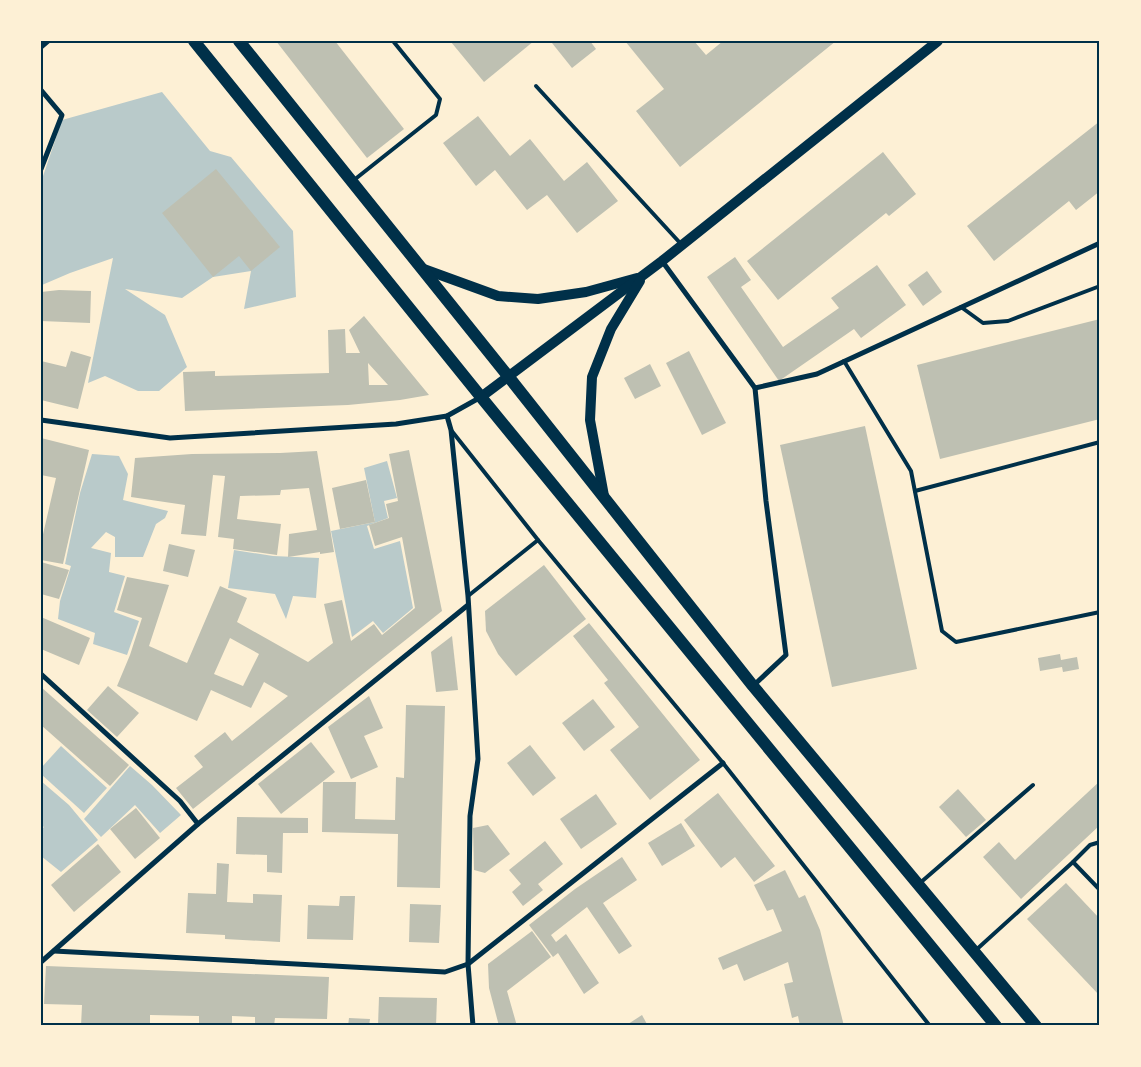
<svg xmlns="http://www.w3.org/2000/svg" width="1141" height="1067" font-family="'PT Sans Narrow',sans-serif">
	<rect width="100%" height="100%" fill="#fdf0d5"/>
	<g fill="#b9caca">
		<path d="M162 92 210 151 231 157 293 231 296 297 244 309 251 271 213 277 182 298 125 289 165 315 187 367 159 391H138L105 376 88 383 113 258 70 273 42 285 41 284V182L62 120Z"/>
		<path d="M92 454 119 456 128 474 123 500 168 511 165 518 156 524 143 557H115V537L106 532 91 548 111 553 109 572 125 576 114 612 139 621 127 655 93 644 95 633 58 619 60 601 71 566 65 564 80 493Z"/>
		<path d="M387 461 397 498 384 501 388 518 367 526 374 549 400 541 413 608 383 633 373 621 352 637 331 531 375 522 364 468Z"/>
		<path d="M234 550 273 556 319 558 316 598 293 596 286 619 275 594 228 588Z"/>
		<path d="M61 746 107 788 84 813 41 774V768Z"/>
		<path d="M130 766 152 785 181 815 160 833 135 805 101 837 84 819Z"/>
		<path d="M41 781 69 805 98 840 61 872 41 856V830L44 827 41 825Z"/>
	</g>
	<g fill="#bec0b2" fill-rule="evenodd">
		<path d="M276 41H335L404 129 367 158Z"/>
		<path d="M453 41H534L484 82 451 42Z"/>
		<path d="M554 41H590L596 49 572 68 552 43Z"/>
		<path d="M625 41H694L706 55 723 41H836L680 167 636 111 664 89Z"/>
		<path d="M478 116 510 156 530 139 564 181 587 162 618 201 577 233 547 195 527 210 495 170 476 186 443 143Z"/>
		<path d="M1100 121V191L1076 210 1069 201 994 261 967 226Z"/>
		<path d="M883 152 916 194 889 216 886 213 778 300 747 261Z"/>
		<path d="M216 169 280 247 251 271 239 256 213 277 162 213Z"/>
		<path d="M735 257 751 280 741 287 783 347 839 308 831 298 877 265 906 305 861 338 854 329 779 381 707 277Z"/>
		<path d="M927 271 942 292 923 306 908 285Z"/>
		<path d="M59 290 91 291 90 323 41 321V292Z"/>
		<path d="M364 316 429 395 400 400 348 405 185 411 183 372 215 371V376L329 373 328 330 345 329 346 353H360L349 330ZM368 363 388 385H369Z"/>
		<path d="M1100 319V419L940 459 917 365Z"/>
		<path d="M71 351 91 357 78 409 41 400V361L66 367Z"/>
		<path d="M689 351 726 423 702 435 666 363Z"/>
		<path d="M650 364 661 386 635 399 624 378Z"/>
		<path d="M865 426 917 669 832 687 780 445Z"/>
		<path d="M41 438 89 450 63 564 41 560V543L56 478 41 475Z"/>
		<path d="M409 450 442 611 193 809 176 788 203 767 194 756 225 732 232 741 288 696 264 682 251 708 211 690 197 721 117 686 130 655 142 618 117 610 127 577 169 585 149 646 187 663 220 586 247 598 237 622 308 662 333 643 324 604 342 600 351 641 374 624 382 635 415 608 402 537 375 546 369 525 389 518 386 504 398 501 389 454ZM230 638 259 654 243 686 214 674Z"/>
		<path d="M317 451 334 552 320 554V552L288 557 289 534 317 530 309 488 281 490 280 495 240 496 237 519 281 524 277 555 233 549 234 539 218 537 225 476 213 475 206 536 181 534 185 505 131 497 135 458 192 454 280 453Z"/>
		<path d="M366 480 375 522 340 529 332 488Z"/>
		<path d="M169 544 195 550 188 577 163 571Z"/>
		<path d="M41 562 69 570 59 599 41 594Z"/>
		<path d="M544 565 586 619 516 676 498 654 486 631 485 611Z"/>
		<path d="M41 617 90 638 79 665 41 649Z"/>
		<path d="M589 623 700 760 650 800 610 750 639 727 604 683 608 680 573 636Z"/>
		<path d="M452 636 458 690 436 692 431 652Z"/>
		<path d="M1060 654 1061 660 1077 657 1079 669 1063 672 1062 667 1040 671 1038 658Z"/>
		<path d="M108 686 139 713 117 737 87 710Z"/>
		<path d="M41 687 129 765 110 786 41 725Z"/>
		<path d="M369 696 383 728 364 736 378 767 351 779 328 727Z"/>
		<path d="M593 699 615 727 584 751 562 723Z"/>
		<path d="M406 705 445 706 440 888 397 887 398 834 322 832 323 782H356L355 819 395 820 396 777 404 778Z"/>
		<path d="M311 742 335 772 281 814 258 784Z"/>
		<path d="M530 745 556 778 533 796 507 763Z"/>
		<path d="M1100 781V825L1021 899 983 857 999 842 1015 860Z"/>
		<path d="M958 789 986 820 966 837 939 807Z"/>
		<path d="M718 793 775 866 754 882 735 857 721 868 684 820Z"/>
		<path d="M596 794 617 824 581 849 560 819Z"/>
		<path d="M136 808 160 838 135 859 110 829Z"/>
		<path d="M237 817 308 818V833H283L282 873 267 872V855L236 854Z"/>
		<path d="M681 823 695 846 662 866 648 843Z"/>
		<path d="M488 825 510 854 485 873 474 870 473 828Z"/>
		<path d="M545 841 563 864 538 884 543 890 523 906 512 892 521 884 509 870Z"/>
		<path d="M98 844 121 872 74 912 51 885Z"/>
		<path d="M622 857 637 880 603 903 632 946 619 954 587 907 551 935 556 942 566 934 599 983 584 994 558 953 553 957 529 925 575 889Z"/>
		<path d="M217 863 229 864 227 902 253 903V894L282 895 280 942 225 939V935L186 933 188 893 216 894Z"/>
		<path d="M785 870 799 898 805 895 820 930 844 1026H800L798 1016 792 1018 784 984 793 982 788 962 744 981 737 964 723 970 718 958 782 931 773 909 767 911 754 885Z"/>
		<path d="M1066 883 1100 919V996L1027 919Z"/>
		<path d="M340 896H355L353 940 307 939 308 905 339 906Z"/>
		<path d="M410 904 441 905 439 943 409 942Z"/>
		<path d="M532 931 551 957 507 991 517 1026H499L489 988 488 964Z"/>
		<path d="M46 966 329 977 327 1019 275 1018 274 1026H255V1017L232 1016V1026H199V1016L150 1015V1026H81L82 1005 44 1004Z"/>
		<path d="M379 997 437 998 436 1026H378Z"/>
		<path d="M642 1015 648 1026H625Z"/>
		<path d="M349 1018 370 1019 369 1026H348Z"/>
	</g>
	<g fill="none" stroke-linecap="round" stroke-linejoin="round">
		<g stroke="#003049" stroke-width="4">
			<path d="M536 86 681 244"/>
			<path d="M354 180 436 115 440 99 393 41"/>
			<path d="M961 307 983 323 1008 321 1100 286"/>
			<path d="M844 361 911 471 942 631 956 642 1100 612"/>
			<path d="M451 430 538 540 723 763 930 1026"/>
			<path d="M915 491 1100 442"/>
			<path d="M468 596 538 540"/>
			<path d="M1073 862 1100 890"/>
			<path d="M920 883 1033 785"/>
			<path d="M976 950 1073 862 1090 845 1100 842"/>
		</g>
		<g stroke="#003049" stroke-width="5">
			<path d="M41 47 48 41"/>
			<path d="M41 90 62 115 41 169"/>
			<path d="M662 261 755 388 817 374 1100 243"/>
			<path d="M447 416 451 430 468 596 478 759 470 816 468 964 473 1026"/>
			<path d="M41 420 170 438 396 424 447 416 481 397"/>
			<path d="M41 674 180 801 198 824"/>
			<path d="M753 686 786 655 766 501 755 388"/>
			<path d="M54 951 445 972 468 964 723 763"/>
			<path d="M41 962 198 824 468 605"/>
		</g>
		<g stroke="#003049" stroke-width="10">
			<path d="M421 268 498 296 538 299 586 292 637 278"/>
			<path d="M481 397 662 261 938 41"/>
			<path d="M604 496 590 420 592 377 611 329 640 281"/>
		</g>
		<g stroke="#003049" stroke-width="12">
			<path d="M194 41 481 397 996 1026"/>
			<path d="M239 41 508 376 753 686 1036 1026"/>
		</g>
	</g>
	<rect width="1141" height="1067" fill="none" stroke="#fdf0d5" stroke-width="85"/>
	<rect x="42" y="42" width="1056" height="982" fill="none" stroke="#003049" stroke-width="2"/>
</svg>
